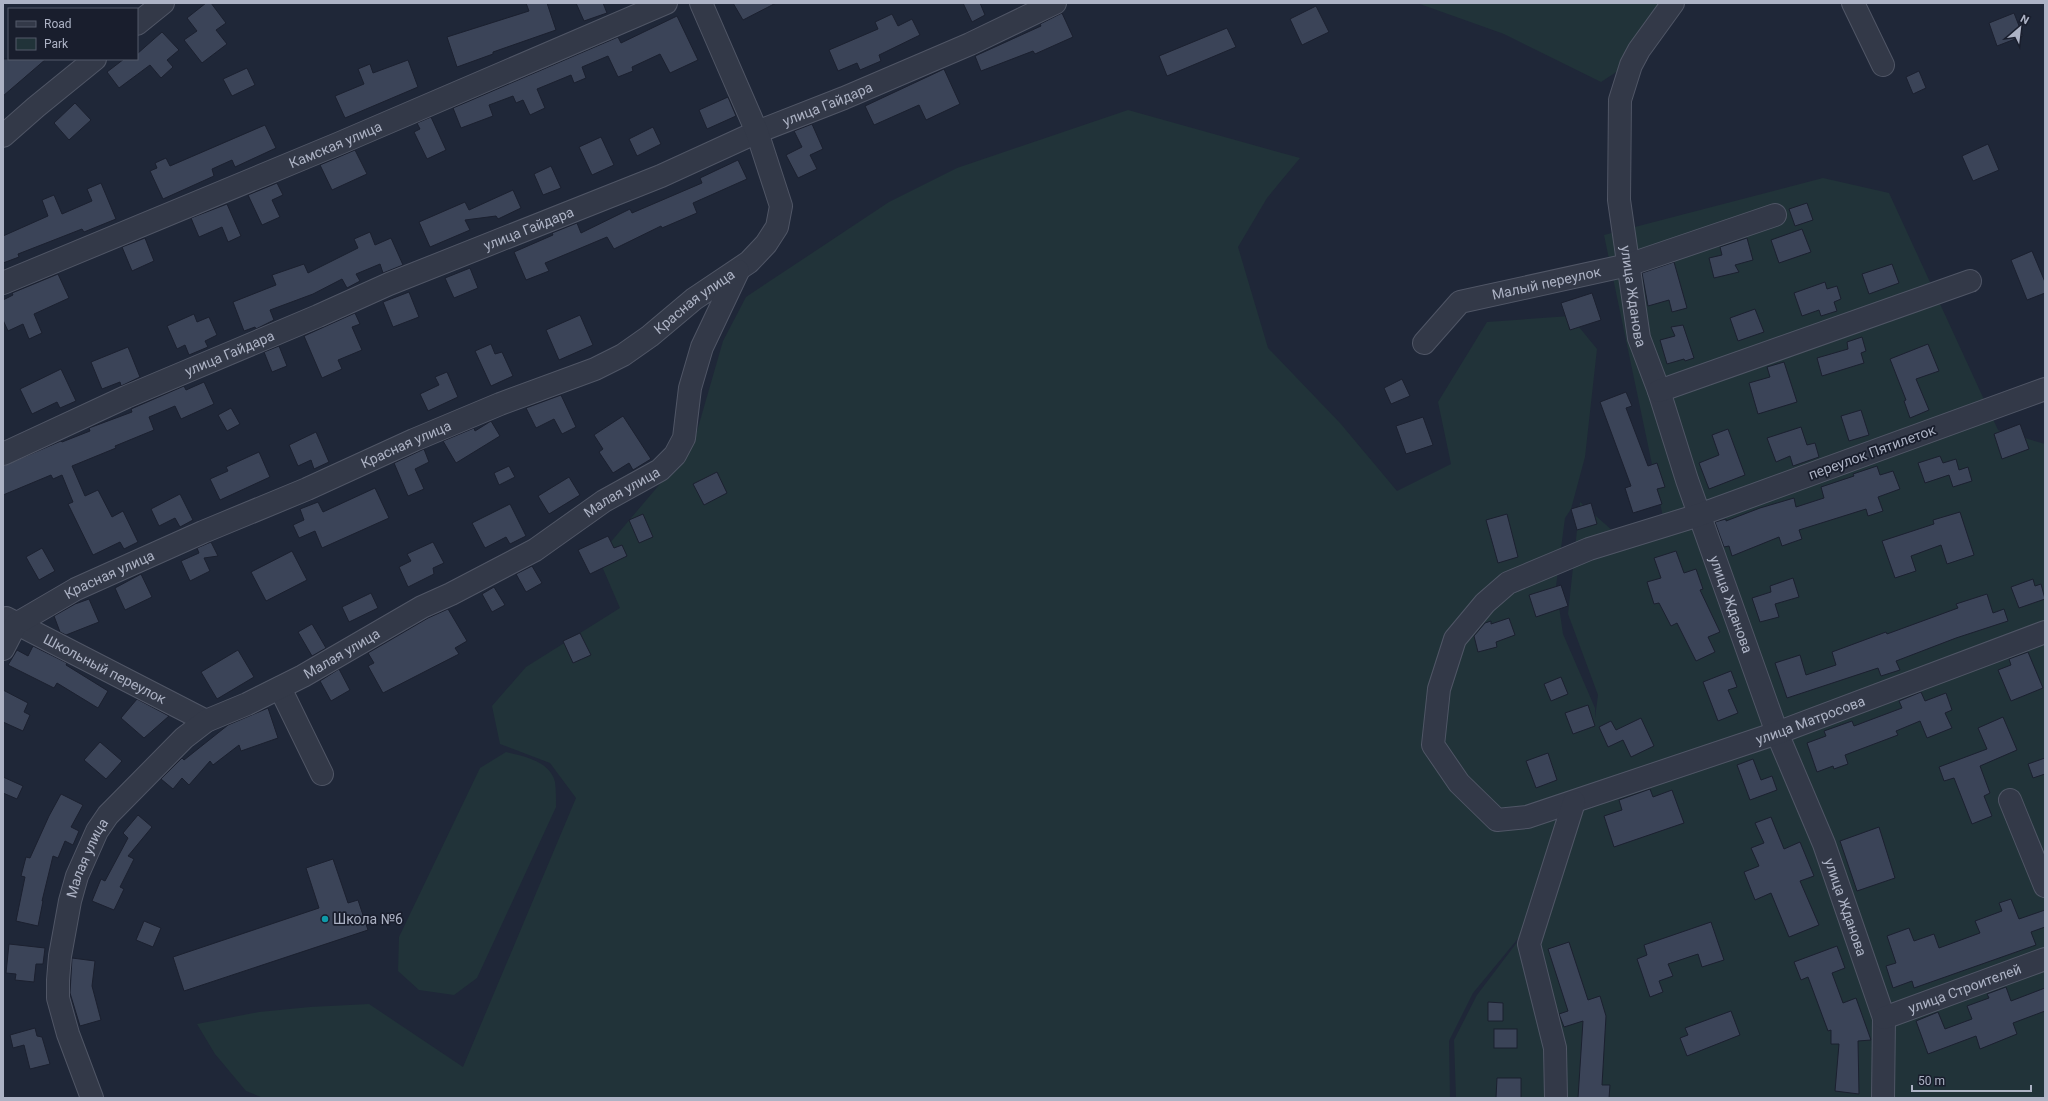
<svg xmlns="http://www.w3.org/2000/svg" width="2048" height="1101" font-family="Roboto,sans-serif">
	<rect width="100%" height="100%" fill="#1f2738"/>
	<g fill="#213339">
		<path d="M1417 3H1675L1644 54 1601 82 1504 34Z"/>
		<path d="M1128 110 1300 158 1267 198 1238 247 1268 348 1340 423 1397 491 1451 464 1438 402 1487 322 1570 316 1597 349 1585 457 1571 509 1565 518 1556 586 1563 634 1595 708V718L1598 695 1568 614 1580 502 1622 539 1667 536 1604 235 1823 178 1889 193 1998 430 2045 444V1098H1456L1454 1040 1477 995 1543 908 1473 993 1449 1041 1450 1098H263L246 1091 215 1054 197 1024 259 1012 310 1007 369 1004 463 1067 576 798 550 763 500 744 492 706 526 667 620 608 598 557 693 445 723 341 746 297 889 202 957 168Z"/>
		<path d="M506 752C523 756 550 761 555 782 556 790 556 799 556 807L477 978 454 995 419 990 398 971 399 937 480 768Z"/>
	</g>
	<g fill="#3b4458" stroke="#1b202f">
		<path d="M206 3H211L226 23 216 30 227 44 202 63 184 40 197 31 187 18Z"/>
		<path d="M526 3H547L556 30 493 52V54L457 67 447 37 529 11Z"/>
		<path d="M576 3H603L607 13 584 21Z"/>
		<path d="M733 3H776L743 20Z"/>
		<path d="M963 3H980L985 15 972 22Z"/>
		<path d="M1316 6 1329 32 1302 45 1290 19Z"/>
		<path d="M1062 13 1073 37 1035 54 1033 51 981 71 975 56 1041 26 1040 24Z"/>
		<path d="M2014 13 2023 36 1997 46 1989 23Z"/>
		<path d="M892 14 898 26 912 19 920 35 879 55 881 61 860 70 857 63 838 71 829 50 878 29 875 22Z"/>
		<path d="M677 16 698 60 670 73 660 54 632 67 633 71 618 77 608 56 582 67 586 78 574 83 571 75 537 89 545 108 530 115 523 100 516 103 513 96 489 105 493 116 461 128 453 108 618 37 621 43Z"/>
		<path d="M1227 28 1236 47 1167 76 1159 56Z"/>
		<path d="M162 32 179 50 167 60 173 67 161 78 150 65 119 88 107 72 124 59H137V54Z"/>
		<path d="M3 59H46L3 96Z"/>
		<path d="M408 60 418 87 345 118 335 96 364 84 358 69 370 64 373 73Z"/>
		<path d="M247 68 255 85 232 96 223 79Z"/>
		<path d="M944 69 960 104 926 120 919 105 874 125 865 106Z"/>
		<path d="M1919 71 1926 88 1913 94 1906 77Z"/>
		<path d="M728 97 736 116 707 129 699 110Z"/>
		<path d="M75 103 91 120 69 140 54 123Z"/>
		<path d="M431 117 446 150 427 159 414 132 420 129 417 123Z"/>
		<path d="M812 124 823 149 810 155 817 169 798 178 786 155 802 147 794 131Z"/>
		<path d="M265 125 276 148 235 167 232 160 212 169 214 176 163 199 150 171 157 168 155 163 166 158 170 166Z"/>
		<path d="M653 127 661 144 637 156 629 139Z"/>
		<path d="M601 137 614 165 592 175 579 147Z"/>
		<path d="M1988 144 1999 170 1973 181 1962 156Z"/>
		<path d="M355 150 367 174 332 190 320 165Z"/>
		<path d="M738 160 747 179 693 203 697 213 662 228 661 226 614 249 607 237 545 263 549 271 526 280 514 252 553 235 552 233 577 223 581 233 630 209 632 213 702 183 700 178Z"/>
		<path d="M551 166 561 188 543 195 534 174Z"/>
		<path d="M101 183 116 219 84 232 82 229 18 254 19 257 3 263V236L48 216 42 200 54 195 62 214 92 201 87 189Z"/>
		<path d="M277 183 283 195 272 200 280 217 262 225 248 195Z"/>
		<path d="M513 190 521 208 498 219 496 216 465 220 470 230 430 247 419 222 465 202 469 210Z"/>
		<path d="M1807 203 1813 220 1795 226 1789 209Z"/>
		<path d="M227 204 241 236 228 242 222 227 199 237 191 218Z"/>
		<path d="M1802 229 1811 252 1779 263 1771 240Z"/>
		<path d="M370 232 375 245 391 238 403 265 383 273 380 264 356 274 360 281 347 288 342 279 313 294 270 310 274 320 256 329 255 327 244 331 233 302 276 285 272 275 304 264 308 273 358 248 354 239Z"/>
		<path d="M145 238 154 261 132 271 122 247Z"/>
		<path d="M1747 238 1753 260 1735 265 1739 272 1714 278 1709 258 1722 255 1720 247Z"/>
		<path d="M2032 251 2045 282V293L2027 300 2011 260Z"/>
		<path d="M1674 262 1687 308 1672 312 1669 300 1648 306 1642 273Z"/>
		<path d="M1892 264 1899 283 1869 294 1862 274Z"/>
		<path d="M470 268 478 288 454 298 445 278Z"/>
		<path d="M58 274 69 298 34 314 42 333 29 339 23 324 8 331 3 320V300L13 295 12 293Z"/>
		<path d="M1825 282 1827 289 1837 286 1841 299 1834 302 1837 311 1821 316 1819 310 1802 316 1794 293Z"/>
		<path d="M409 292 419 317 393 327 383 302Z"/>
		<path d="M1592 293 1601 320 1570 330 1561 303Z"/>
		<path d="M1755 309 1764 332 1738 341 1730 318Z"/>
		<path d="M355 313 360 324 352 327 362 350 338 360 342 369 322 378 304 336Z"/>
		<path d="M194 314 197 322 209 317 217 335 205 341 208 347 189 355 185 345 177 349 167 326Z"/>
		<path d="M580 315 593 345 559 360 546 330Z"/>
		<path d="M1683 325 1694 358 1685 361 1684 359 1667 364 1660 340 1675 336 1671 327Z"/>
		<path d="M1862 337 1866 351 1861 353 1864 363 1822 376 1817 358 1848 349 1847 342Z"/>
		<path d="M491 344 495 354 502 352 513 376 491 386 475 351Z"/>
		<path d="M1928 344 1939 371 1916 379 1929 410 1910 418 1904 401 1906 400 1890 359Z"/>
		<path d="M279 346 287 366 272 372 264 352Z"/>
		<path d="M128 347 140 377 121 386 120 382 102 389 91 362Z"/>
		<path d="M1784 362 1797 402 1758 414 1749 383 1770 377 1767 367Z"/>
		<path d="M61 369 76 401 60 408 57 402 32 414 20 389Z"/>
		<path d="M447 372 458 397 428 411 420 394 439 385 435 377Z"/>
		<path d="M1402 379 1410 396 1391 404 1384 388Z"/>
		<path d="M204 382 214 404 181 419 175 406 149 417 154 430 115 446 116 448 72 466 85 496 98 490 112 517 123 511 138 542 124 549 120 542 93 555 68 504 73 502 62 475 53 479 51 475 3 495V466L61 441 62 442 90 431 89 428 132 412 131 409 184 386 186 390Z"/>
		<path d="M1626 392 1632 406 1626 408 1648 466 1657 463 1665 487 1657 489 1662 504 1633 513 1625 488 1631 486 1600 402Z"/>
		<path d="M561 395 576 427 562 434 554 419 536 428 526 408Z"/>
		<path d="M231 408 240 424 227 431 218 415Z"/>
		<path d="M1861 410 1869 435 1849 441 1841 416Z"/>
		<path d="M623 416 651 459 633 470 629 463 613 473 599 452 603 449 594 435Z"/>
		<path d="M1423 417 1433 445 1406 454 1396 426Z"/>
		<path d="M491 421 500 436 456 463 443 441 474 428 475 431Z"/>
		<path d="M2020 424 2029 449 2002 459 1994 434Z"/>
		<path d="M1801 427 1807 445 1815 443 1819 457 1793 466 1790 456 1776 462 1767 438Z"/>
		<path d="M1728 429 1745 475 1709 489 1699 463 1719 455 1712 435Z"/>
		<path d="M316 432 329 462 314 469 311 460 298 466 289 445Z"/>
		<path d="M424 449 429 462 415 469 424 489 408 496 394 463Z"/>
		<path d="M259 452 270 477 220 500 210 479 228 471 226 467Z"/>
		<path d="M1940 456 1943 463 1956 459 1959 470 1968 467 1972 481 1953 487 1949 475 1925 483 1918 463Z"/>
		<path d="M509 466 515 477 499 485 494 473Z"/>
		<path d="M1877 466 1880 475 1893 471 1900 489 1878 497 1883 511 1868 516 1866 509 1799 530 1802 539 1782 546 1779 537 1732 556 1729 546 1724 547 1715 522 1726 519V521L1760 508 1794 498 1796 507 1824 498 1821 487 1854 476 1853 474Z"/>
		<path d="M717 472 727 493 704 505 693 484Z"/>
		<path d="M569 477 580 495 549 514 538 496Z"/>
		<path d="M375 488 389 518 322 548 315 531 299 538 293 525 304 520 300 509 318 502 323 512Z"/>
		<path d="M180 494 193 520 180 527 175 518 159 526 151 509Z"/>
		<path d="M1591 503 1597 524 1577 530 1571 509Z"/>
		<path d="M510 504 526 536 510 544 506 537 485 548 472 523Z"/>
		<path d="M1960 512 1974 555 1947 564 1941 545 1911 556 1916 571 1895 578 1882 541 1934 524 1933 520Z"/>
		<path d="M643 514 653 537 639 543 629 520Z"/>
		<path d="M1507 514 1518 557 1498 563 1486 520Z"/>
		<path d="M608 536 614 548 622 545 627 556 590 574 578 550Z"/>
		<path d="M211 542 218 556 204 558 210 571 190 581 181 561 199 553 197 548Z"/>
		<path d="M433 542 444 563 433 568 434 574 408 587 399 567 411 561 407 554Z"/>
		<path d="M42 548 55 571 39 580 26 557Z"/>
		<path d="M292 551 307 580 266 601 251 572Z"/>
		<path d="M1676 551 1684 573 1696 569 1703 589 1700 590 1720 632 1708 637 1715 652 1696 661 1677 623 1671 626 1659 603 1654 604 1647 582 1661 578 1654 558Z"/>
		<path d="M532 566 542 583 526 592 516 574Z"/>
		<path d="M141 574 152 597 125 610 115 588Z"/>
		<path d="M1793 578 1799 597 1775 604 1779 617 1760 622 1752 598 1771 592 1770 586Z"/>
		<path d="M2033 579 2035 586 2041 584 2045 599 2019 608 2011 587Z"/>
		<path d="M1561 585 1568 606 1536 617 1529 595Z"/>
		<path d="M494 587 505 605 492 612 482 594Z"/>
		<path d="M371 593 378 608 349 622 342 607Z"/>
		<path d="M1987 594 1993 613 2004 609 2008 621 1956 638 1896 661 1900 670 1881 676 1878 668 1787 698 1775 663 1800 655 1806 675 1836 665 1832 652 1886 632 1887 634 1958 608 1956 604Z"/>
		<path d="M89 599 99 622 66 635 60 632 54 616 75 604Z"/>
		<path d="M448 609 467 641 455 648 459 654 383 693 368 666 374 663 368 653 428 618Z"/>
		<path d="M1509 618 1515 635 1496 642 1497 647 1478 652 1474 636 1485 623 1491 621V624Z"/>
		<path d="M312 624 326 648 312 656 298 632Z"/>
		<path d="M580 633 591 655 573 663 563 641Z"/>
		<path d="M33 646 67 663 66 665 108 691 98 708 57 683 54 688 8 665 17 650 28 656Z"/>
		<path d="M238 650 254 677 217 699 201 672Z"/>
		<path d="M2028 652 2043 688 2011 701 1998 670 2011 665 2009 659Z"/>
		<path d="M339 669 350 690 331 701 320 681Z"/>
		<path d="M1731 671 1737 687 1728 690 1738 713 1718 721 1703 682Z"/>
		<path d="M1561 677 1568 694 1551 701 1544 684Z"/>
		<path d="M3 690 28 703 24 712 30 715 23 731 3 722Z"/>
		<path d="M1921 692 1925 701 1946 693 1952 710 1945 713 1952 728 1927 738 1920 721 1896 731 1898 735 1845 755 1848 764 1834 769 1833 766 1817 772 1807 743 1826 736 1824 731 1852 721 1854 726 1902 708 1899 701Z"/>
		<path d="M137 699 169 716 144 738 121 718Z"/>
		<path d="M1588 705 1595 726 1573 734 1565 713Z"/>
		<path d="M268 708 278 738 241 751 239 745 213 765 210 761 189 785 182 778 173 789 161 779 182 758 184 760 228 725Z"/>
		<path d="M2003 717 2017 750 1980 766 1990 793 1984 796 1992 816 1972 824 1954 778 1944 781 1939 767 1987 749 1978 728Z"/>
		<path d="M1641 718 1654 746 1631 757 1623 740 1608 747 1599 727 1611 721 1616 730Z"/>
		<path d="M100 742 122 761 106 779 84 760Z"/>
		<path d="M1548 753 1557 780 1536 788 1526 761Z"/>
		<path d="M2045 758V774L2033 778 2028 764Z"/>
		<path d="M1753 759 1761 780 1772 776 1777 790 1750 800 1737 765Z"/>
		<path d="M3 777 23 786 17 799 3 793Z"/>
		<path d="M1650 789 1653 797 1672 790 1684 823 1614 847 1604 816 1622 810 1619 800Z"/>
		<path d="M61 794 83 805 71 827 79 831 73 845 65 841 58 858 53 856 42 901H43L38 926 16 921 25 877 21 876 26 857 30 858 49 816Z"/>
		<path d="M138 815 152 827 128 856 134 859 120 887 124 889 114 910 92 901 101 879 105 881 128 838 123 833Z"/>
		<path d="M1771 817 1784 849 1800 842 1814 876 1800 881 1819 925 1789 937 1771 893 1755 900 1744 872 1759 866 1751 848 1764 843 1755 823Z"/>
		<path d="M1879 827 1895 878 1857 891 1840 841Z"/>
		<path d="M333 859 348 903 358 900 368 930 184 991 173 957 319 908 306 868Z"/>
		<path d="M2011 899 2019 919 2045 910V927L2031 932 2036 945 1914 988 1912 981 1893 988 1886 966 1896 963 1887 936 1909 928 1914 941 1934 934 1939 948 1980 933 1975 921 2002 911 1999 903Z"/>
		<path d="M144 921 161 928 153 947 136 940Z"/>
		<path d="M1711 922 1724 960 1702 967 1698 954 1668 964 1673 976 1659 981 1663 992 1650 997 1637 959 1647 955 1644 945Z"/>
		<path d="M1569 942 1588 1000 1600 996 1606 1016 1602 1085H1610L1609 1098H1578L1583 1021 1564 1027 1559 1014 1568 1011 1548 949Z"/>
		<path d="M9 944 45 948 43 964H36L34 982 15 980 16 974 6 973Z"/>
		<path d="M1837 946 1845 968 1832 973 1843 1003 1856 998 1871 1040 1858 1041 1859 1094 1835 1091 1839 1044H1831V1030L1828 1031 1808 977 1801 980 1794 962Z"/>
		<path d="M72 958 95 961 92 986 101 1020 80 1026 70 993Z"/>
		<path d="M2006 987 2011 1001 2045 988V1011L2013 1023 2017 1034 1980 1049 1976 1036 1928 1054 1916 1021 1938 1012 1945 1029 1972 1019 1967 1006 1989 998 1987 994Z"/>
		<path d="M1488 1002 1503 1003V1021H1488Z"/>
		<path d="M1731 1011 1740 1035 1687 1056 1680 1038 1688 1035 1685 1028Z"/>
		<path d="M35 1028 37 1036 42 1037 50 1064 30 1069 24 1045 13 1048 10 1035Z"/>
		<rect x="1494" y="1029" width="23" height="19"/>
		<path d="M1497 1078H1521V1098H1496Z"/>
	</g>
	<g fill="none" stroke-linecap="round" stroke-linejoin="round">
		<g stroke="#505666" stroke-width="24">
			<g id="minor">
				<path id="s1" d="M1673 3 1639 50 1631 65 1620 100 1619 200 1639 338 1659 391 1687 480 1777 733 1824 844 1884 1018 1883 1098"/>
				<path d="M1853 3 1883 65"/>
				<path d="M137 24 163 3"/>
				<path d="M3 136 36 107 95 59"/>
				<path id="s2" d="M3 283 340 143 666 3"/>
				<path id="s3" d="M1424 343 1460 302 1628 265 1775 215"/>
				<path id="s4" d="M2045 389 1699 515 1589 549 1508 583 1485 603 1455 639 1439 689 1433 745 1459 783 1497 820 1527 817 1777 733 2045 632"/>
				<path d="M1659 391 1970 281"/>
				<path id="s5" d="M3 454 126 397 318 316 389 284 661 176 757 132 844 98 970 44 1055 3"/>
				<path id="s6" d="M6 618 206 721"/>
				<path id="s7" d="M3 649 16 624 76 589 203 532 307 489 414 440 500 404 595 369 623 355 650 336 694 299 749 262 766 244 777 227 781 206 757 132 701 3"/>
				<path d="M280 688 322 774"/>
				<path d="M2010 800 2045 886"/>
				<path id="s8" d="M1884 1018 2045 959"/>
				<path id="s9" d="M92 1098 68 1034 58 998V980L60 956 70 901 77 876 97 831 108 815 184 738 206 721 247 704 303 676 422 607 451 594 535 550 604 501 660 470 675 455 684 438 690 388 702 347 738 271"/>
				<path d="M1556 1098 1555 1048 1529 944 1574 802"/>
			</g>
		</g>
		<use href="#minor" stroke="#333948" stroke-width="22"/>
	</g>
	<circle fill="#0f9aa8" stroke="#191e2d" stroke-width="1.5" cx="325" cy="919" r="4"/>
	<g text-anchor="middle" stroke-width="3.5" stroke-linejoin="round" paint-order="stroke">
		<g font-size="14" fill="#adb3c5" stroke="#191e2d">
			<text dy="5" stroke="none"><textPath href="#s5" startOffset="896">улица Гайдара</textPath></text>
			<text dy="5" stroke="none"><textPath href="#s2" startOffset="360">Камская улица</textPath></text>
			<text dy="5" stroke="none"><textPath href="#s5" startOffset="572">улица Гайдара</textPath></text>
			<text dy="5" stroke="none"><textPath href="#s3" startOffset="143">Малый переулок</textPath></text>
			<text dy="5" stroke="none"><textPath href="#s1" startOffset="309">улица Жданова</textPath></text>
			<text dy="5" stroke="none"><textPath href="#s7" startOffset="782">Красная улица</textPath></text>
			<text dy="5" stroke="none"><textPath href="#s5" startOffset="248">улица Гайдара</textPath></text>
			<text dy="5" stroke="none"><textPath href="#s7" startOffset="458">Красная улица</textPath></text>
			<text transform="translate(1872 452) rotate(-20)" y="5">переулок Пятилеток</text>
			<text dy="5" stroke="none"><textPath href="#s9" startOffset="910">Малая улица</textPath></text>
			<text dy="5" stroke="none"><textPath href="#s7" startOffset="134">Красная улица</textPath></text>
			<text dy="5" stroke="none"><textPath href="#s1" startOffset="633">улица Жданова</textPath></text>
			<text dy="5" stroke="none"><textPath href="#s9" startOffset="586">Малая улица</textPath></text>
			<text dy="5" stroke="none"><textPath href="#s6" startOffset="111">Школьный переулок</textPath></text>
			<text dy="5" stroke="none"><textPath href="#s4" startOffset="1186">улица Матросова</textPath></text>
			<text dy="5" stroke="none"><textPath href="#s9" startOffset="250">Малая улица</textPath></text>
			<text dy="5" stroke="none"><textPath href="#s1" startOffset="957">улица Жданова</textPath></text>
			<text dy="5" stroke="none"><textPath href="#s8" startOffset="86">улица Строителей</textPath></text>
		</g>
		<g font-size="14" fill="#adb3c5" stroke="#191e2d" text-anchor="start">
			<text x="333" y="924">Школа №6</text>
		</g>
	</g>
	<rect width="2048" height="1101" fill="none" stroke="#adb3c5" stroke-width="8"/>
	<rect x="8" y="8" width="130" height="52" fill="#191e2d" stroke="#545a6a"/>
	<rect x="16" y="21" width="20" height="6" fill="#333948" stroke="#545a6a"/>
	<text x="44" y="28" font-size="12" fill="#adb3c5">Road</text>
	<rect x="16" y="38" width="20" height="12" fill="#213339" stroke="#545a6a"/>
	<text x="44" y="48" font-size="12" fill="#adb3c5">Park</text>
	<g transform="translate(2020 28) rotate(28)" stroke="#191e2d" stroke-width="3" paint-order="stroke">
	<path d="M0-3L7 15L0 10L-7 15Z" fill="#adb3c5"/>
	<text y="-6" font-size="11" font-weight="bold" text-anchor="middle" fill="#adb3c5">N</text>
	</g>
	<path d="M1912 1085v6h119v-6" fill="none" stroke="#adb3c5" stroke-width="2"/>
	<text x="1918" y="1085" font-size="12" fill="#adb3c5" stroke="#191e2d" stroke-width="3" paint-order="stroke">50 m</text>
</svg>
